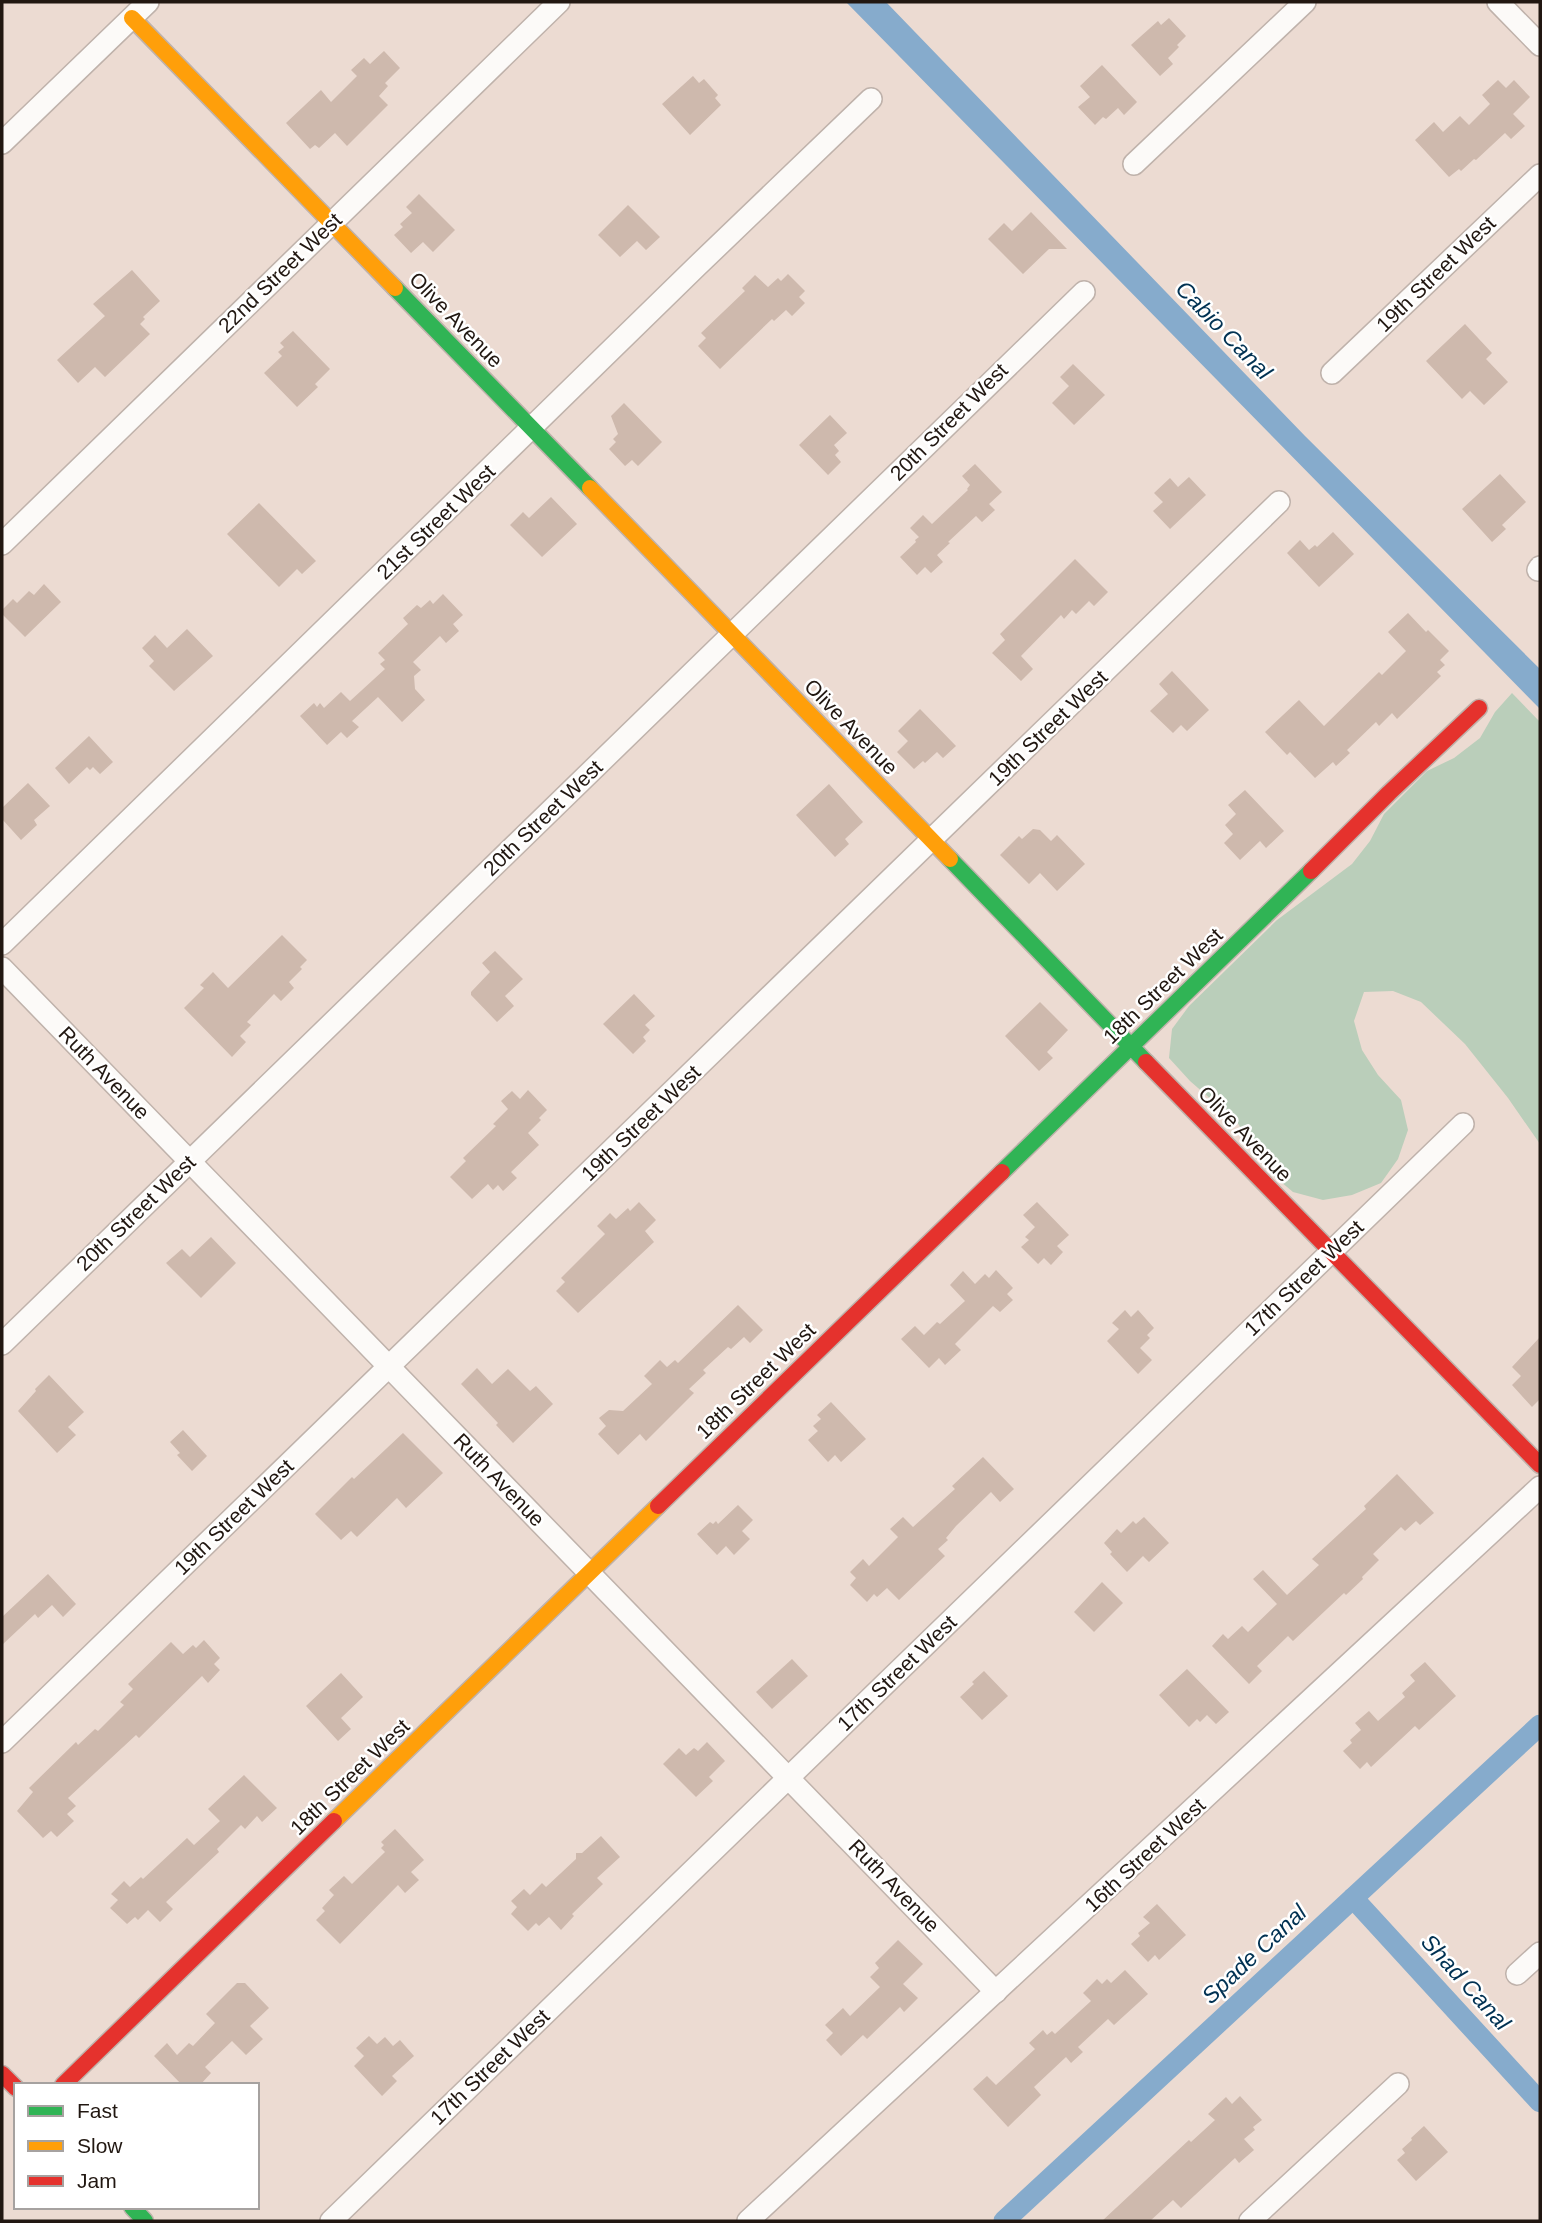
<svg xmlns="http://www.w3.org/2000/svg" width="1542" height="2223" font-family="Arial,sans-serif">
	<rect width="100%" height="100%" fill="#ecdbd2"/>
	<path fill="#baceba" d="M1512 693 1540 722V1144L1508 1098 1465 1044 1421 1002 1393 991 1364 992 1354 1021 1362 1050 1378 1075 1401 1100 1408 1130 1398 1159 1381 1183 1352 1195 1323 1200 1293 1192 1269 1172 1237 1122 1190 1081 1169 1058 1172 1029 1189 1006 1277 920 1352 864 1370 841 1384 814 1427 771 1454 758 1480 738 1495 712Z"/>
	<path fill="#86abcc" d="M846 2H886L1305 436 1540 669V709Z"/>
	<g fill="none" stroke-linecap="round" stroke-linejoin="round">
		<g stroke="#86abcc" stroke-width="21">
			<path d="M1353 1898 1540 2102"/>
			<path d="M1004 2221 1540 1725"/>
		</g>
	</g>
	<g fill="#ceb9ad">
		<path d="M1169 18 1186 36 1177 45 1179 47 1168 58 1173 64 1160 76 1131 45 1158 21 1161 25Z"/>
		<path d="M384 51 400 68 385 83 388 86 379 96 388 105 347 146 335 133 319 148 315 145 310 149 286 123 321 90 331 102 357 76 351 70 364 58 370 64Z"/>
		<path d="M1102 65 1137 102 1124 115 1118 108 1106 119 1103 117 1095 125 1078 107 1090 97 1080 86Z"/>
		<path d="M693 76 699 83 704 79 718 95 715 98 721 105 690 135 662 104Z"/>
		<path d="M1498 80 1506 88 1514 80 1530 97 1513 114 1525 126 1511 139 1505 133 1476 160 1474 159 1461 171 1459 169 1449 177 1415 140 1434 122 1443 132 1460 116 1469 125 1490 104 1482 95Z"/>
		<path d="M419 194 455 230 433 252 423 242 411 253 394 235 403 227 400 224 412 213 406 207Z"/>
		<path d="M628 205 660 237 646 250 637 241 620 257 598 235Z"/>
		<path d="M1031 212 1067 249H1049L1023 274 988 239 1004 223 1012 231Z"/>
		<path d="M132 270 160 301 143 317 145 319 140 324 150 334 105 377 95 367 78 383 57 360 105 316 93 304Z"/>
		<path d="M788 274 805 291 799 297 805 303 792 316 786 310 774 321 772 319 720 369 698 346 706 338 701 333 745 291 742 288 755 275 768 287 778 278 781 281Z"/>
		<path d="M1465 324 1492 353 1486 359 1508 382 1484 405 1470 391 1462 399 1426 361Z"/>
		<path d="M293 331 330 369 315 384 318 387 297 407 264 373 282 356 278 352 284 347 280 343Z"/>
		<path d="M1073 364 1105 395 1074 425 1052 403 1069 386 1060 377Z"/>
		<path d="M624 403 662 442 638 466 632 460 625 466 609 449 616 442 613 439 618 434 611 416Z"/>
		<path d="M830 415 847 433 834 445 839 451 835 455 841 462 828 475 799 445Z"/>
		<path d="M975 464 1002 492 989 504 995 510 982 522 976 516 948 542 950 543 937 555 943 562 931 573 925 567 917 575 900 557 916 542 915 540 919 537 910 528 923 515 932 524 968 490 967 489 970 485 962 476Z"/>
		<path d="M1500 474 1526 502 1502 525 1506 529 1492 542 1462 509Z"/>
		<path d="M1189 477 1206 495 1170 529 1153 511 1163 502 1154 493 1170 478 1178 487Z"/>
		<path d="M551 497 577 524 542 557 510 525 523 512 529 518Z"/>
		<path d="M259 503 316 561 302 574 297 569 279 587 227 534Z"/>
		<path d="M1333 532 1354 554 1319 587 1287 553 1300 540 1309 550 1315 545 1317 547Z"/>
		<path d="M1075 559 1108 592 1094 606 1089 601 1076 614 1072 610 1064 619 1061 615 1021 656 1033 669 1021 681 992 653 1005 640 1000 634Z"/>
		<path d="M44 584 61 602 25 637 2 614V610L13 599 17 603 29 591 34 595Z"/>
		<path d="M443 594 463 615 453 624 459 631 446 643 440 636 413 662 421 670 414 676 415 689 425 700 402 722 378 697 352 721 359 727 347 738 341 732 327 745 300 716 314 703 317 707 320 703 324 708 341 692 350 701 385 669 380 664 385 660 378 653 408 624 403 618 417 605 421 608 430 600 433 604Z"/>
		<path d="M1408 613 1426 632 1428 630 1449 651 1440 660 1445 665 1437 672 1441 676 1397 719 1392 713 1379 726 1376 722 1347 750 1350 753 1336 766 1333 762 1315 778 1290 752 1287 755 1265 732 1299 700 1324 726 1379 672 1382 675 1406 651 1388 632Z"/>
		<path d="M187 629 213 656 174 691 149 666 154 661 142 648 155 635 167 648Z"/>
		<path d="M1172 671 1209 710 1187 731 1181 725 1173 733 1150 711 1168 694 1159 684Z"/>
		<path d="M920 709 956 746 943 758 937 752 925 763 923 761 914 769 897 752 908 741 898 731Z"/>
		<path d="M89 736 113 762 100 774 93 767 90 770 87 767 69 784 55 768Z"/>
		<path d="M28 783 50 806 34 820 37 825 21 840 2 819V808Z"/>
		<path d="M829 784 863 822 845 839 849 844 835 857 796 815Z"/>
		<path d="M1245 790 1284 831 1266 848 1260 841 1240 860 1224 843 1233 834 1225 825 1236 814 1228 805Z"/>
		<path d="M1033 829 1040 830 1051 841 1057 835 1085 864 1057 891 1040 873 1029 884 1000 855 1019 836 1022 839Z"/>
		<path d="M282 935 307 960 300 967 302 969 289 982 294 988 281 1001 274 994 247 1022 251 1025 240 1036 246 1042 232 1057 184 1008 204 988 200 985 213 972 228 988Z"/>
		<path d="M495 951 523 979 505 996 514 1006 497 1022 471 995V992L490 972 482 963Z"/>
		<path d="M634 994 655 1016 645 1025 650 1030 643 1037 646 1041 633 1054 603 1024Z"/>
		<path d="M1040 1002 1068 1030 1047 1052 1053 1058 1039 1071 1005 1036Z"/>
		<path d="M528 1090 547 1110 539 1118 541 1120 528 1133 539 1145 511 1172 517 1178 503 1191 498 1185 493 1190 488 1184 472 1199 450 1177 466 1161 463 1158 496 1126 493 1124 508 1109 501 1101 512 1091 520 1099Z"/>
		<path d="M639 1202 656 1220 645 1231 654 1242 578 1313 556 1291 565 1282 561 1278 605 1234 597 1226 610 1213 616 1219 628 1208 630 1211Z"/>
		<path d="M1037 1202 1069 1235 1057 1246 1063 1252 1051 1265 1044 1258 1038 1264 1021 1247 1029 1240 1025 1237 1035 1227 1023 1215Z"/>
		<path d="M211 1237 236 1263 201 1298 166 1263 182 1249 190 1257Z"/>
		<path d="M996 1270 1013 1288 1007 1294 1013 1300 1000 1312 993 1306 955 1344 961 1350 945 1365 939 1358 929 1368 901 1339 915 1326 924 1335 937 1322 940 1324 965 1301 950 1285 963 1271 975 1284 985 1274 989 1278Z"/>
		<path d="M738 1305 763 1330 750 1343 744 1337 731 1349 728 1347 703 1370 706 1373 689 1389 694 1393 646 1441 640 1434 618 1455 598 1434 606 1426 599 1418 609 1410 623 1411 652 1384 644 1376 660 1360 667 1367 675 1360 678 1363Z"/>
		<path d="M1125 1310 1131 1317 1138 1310 1154 1328 1147 1335 1150 1338 1140 1348 1152 1360 1138 1374 1107 1341 1119 1329 1112 1323Z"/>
		<path d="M1540 1337V1399L1532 1407 1512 1385 1521 1376 1512 1367Z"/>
		<path d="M477 1368 492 1384 508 1369 530 1391 536 1386 553 1404 513 1443 496 1425 498 1423 461 1384Z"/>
		<path d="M49 1375 84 1412 68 1427 76 1435 57 1453 18 1411 36 1391 35 1389Z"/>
		<path d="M831 1402 866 1439 841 1462 835 1455 828 1462 808 1440 818 1431 813 1426 821 1419 817 1415Z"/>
		<path d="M183 1430 207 1456 192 1471 177 1455 180 1453 170 1442Z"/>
		<path d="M403 1433 443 1473 406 1508 397 1498 357 1537 351 1531 341 1540 315 1514 352 1477 354 1479Z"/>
		<path d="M983 1457 1014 1489 1000 1502 991 1492 956 1526 946 1538 948 1540 938 1549 945 1556 899 1600 887 1588 877 1597 874 1594 867 1602 850 1585 856 1578 850 1572 863 1559 869 1566 898 1537 890 1529 903 1517 913 1527 955 1489 952 1486Z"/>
		<path d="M1397 1474 1434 1513 1420 1525 1416 1521 1405 1531 1401 1527 1373 1554 1379 1560 1362 1577 1363 1579 1346 1595 1344 1593 1293 1641 1288 1636 1257 1666 1262 1671 1249 1684 1212 1646 1223 1634 1228 1639 1242 1626 1248 1632 1277 1604 1253 1579 1263 1570 1287 1595 1319 1565 1312 1559 1366 1509 1364 1506Z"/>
		<path d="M738 1505 753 1520 742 1531 750 1539 734 1555 726 1546 717 1555 697 1534 710 1522 713 1524 716 1521 718 1524Z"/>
		<path d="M1144 1517 1169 1543 1149 1562 1143 1556 1127 1572 1110 1554 1112 1552 1104 1543 1117 1529 1121 1533 1133 1521 1136 1524Z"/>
		<path d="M48 1574 76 1604 63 1617 52 1605 38 1618 35 1614 2 1645V1617Z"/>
		<path d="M1102 1582 1123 1603 1094 1632 1074 1612Z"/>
		<path d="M204 1640 220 1658 214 1664 220 1670 208 1683 202 1676 139 1738 136 1735 68 1798 76 1806 67 1814 74 1821 57 1837 51 1831 43 1838 17 1811 33 1792 29 1788 76 1742 78 1745 95 1729 98 1731 124 1705 120 1702 133 1689 128 1684 171 1642 183 1654 193 1645 196 1648Z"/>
		<path d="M792 1659 808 1676 772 1709 756 1692Z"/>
		<path d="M1425 1662 1456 1696 1419 1730 1415 1726 1371 1767 1367 1762 1360 1769 1343 1751 1352 1743 1350 1740 1361 1730 1355 1723 1369 1711 1378 1721 1405 1697 1402 1693 1415 1681 1410 1675Z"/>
		<path d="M1187 1669 1229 1712 1216 1724 1207 1715 1200 1722 1197 1719 1189 1727 1159 1695Z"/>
		<path d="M984 1671 1008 1696 982 1720 960 1697 974 1684 972 1682Z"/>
		<path d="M341 1673 363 1697 341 1718 351 1729 338 1741 306 1706Z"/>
		<path d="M707 1742 725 1761 709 1777 713 1781 696 1797 663 1764 679 1748 686 1755 694 1748 698 1751Z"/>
		<path d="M244 1775 277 1808 262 1822 257 1816 245 1829 241 1825 217 1849 219 1852 166 1902 173 1909 160 1922 148 1910 138 1920 135 1917 127 1924 110 1908 118 1900 111 1894 124 1881 130 1887 141 1877 143 1879 187 1838 194 1845 220 1821 208 1809Z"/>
		<path d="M395 1829 424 1860 411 1872 419 1880 405 1893 398 1885 340 1944 316 1920 325 1911 322 1908 334 1895 329 1890 344 1876 352 1884 385 1852 381 1848 384 1845 381 1842Z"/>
		<path d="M601 1836 620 1857 597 1878 603 1884 572 1914 574 1916 561 1930 549 1917 539 1926 536 1923 528 1931 511 1914 517 1907 511 1901 524 1889 530 1895 542 1883 546 1887 576 1859V1853H582Z"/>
		<path d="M1157 1904 1186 1935 1159 1960 1155 1955 1148 1962 1131 1944 1140 1936 1138 1933 1150 1923 1143 1917Z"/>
		<path d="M898 1940 923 1964 903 1984 918 1998 904 2012 900 2007 867 2039 863 2035 841 2056 826 2040 833 2033 825 2025 843 2008 850 2016 880 1987 870 1977 879 1968 875 1963Z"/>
		<path d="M1125 1970 1148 1994 1114 2025 1108 2019 1078 2047 1083 2052 1071 2063 1066 2057 1034 2087 1041 2095 1008 2127 973 2089 987 2076 996 2085 1035 2049 1029 2043 1043 2030 1047 2035 1052 2031 1055 2034 1091 2001 1083 1993 1097 1979 1102 1984 1107 1979 1111 1983Z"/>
		<path d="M237 1983H245L269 2008 250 2026 263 2039 246 2055 232 2041 205 2067 211 2073 200 2085H182L154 2056 167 2043 177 2055 189 2043 193 2046 215 2023 206 2014Z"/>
		<path d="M369 2036 377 2044 385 2037 393 2046 400 2040 414 2056 392 2076 397 2081 382 2096 354 2066 364 2056 356 2048Z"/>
		<path d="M1240 2096 1262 2120 1253 2127 1255 2130 1244 2139 1254 2150 1239 2163 1235 2158 1181 2208 1173 2200 1150 2221H1102L1189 2140 1191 2142 1215 2120 1208 2114 1226 2097 1232 2104Z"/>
		<path d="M1424 2126 1448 2152 1416 2181 1397 2160 1405 2153 1402 2149 1412 2140 1411 2138Z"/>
	</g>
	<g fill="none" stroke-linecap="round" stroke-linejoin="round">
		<g stroke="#bfb2ab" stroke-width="24">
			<g id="street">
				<path d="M1498 2 1540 45"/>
				<path d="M2 143 148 2"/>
				<path d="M1134 164 1305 2"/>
				<path d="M1332 373 1540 175"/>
				<path d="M2 544 559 2"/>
				<path d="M1538 570 1540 567"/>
				<path d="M2 944 696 267 871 99"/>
				<path d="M2 968 996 1992"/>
				<path d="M2 1344 1084 292"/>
				<path d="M2 1742 1279 502"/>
				<path d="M1517 1974 1540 1953"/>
				<path d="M331 2221 1463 1124"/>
				<path d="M748 2221 1540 1487"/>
				<path d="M1250 2221 1398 2084"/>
			</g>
		</g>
		<g stroke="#bfb2ab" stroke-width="19">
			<g id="fast">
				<path d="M395 288 590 488"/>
				<path d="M950 859 1146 1062"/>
				<path d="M1002 1172 1311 871"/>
				<path d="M132 2207 145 2221"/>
			</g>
		</g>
		<g stroke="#bfb2ab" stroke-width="19">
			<g id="slow">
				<path d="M132 18 395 288"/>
				<path d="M590 488 950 859"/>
				<path d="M334 1821 658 1506"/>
			</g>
		</g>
		<g stroke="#bfb2ab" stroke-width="19">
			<g id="jam">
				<path d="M1311 871 1389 793 1479 708"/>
				<path d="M1146 1062 1540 1465"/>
				<path d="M658 1506 1002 1172"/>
				<path d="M2 2074 16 2088"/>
				<path d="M63 2085 334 1821"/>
			</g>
		</g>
		<use href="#street" stroke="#fcfaf8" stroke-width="21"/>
		<use href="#fast" stroke="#30b455" stroke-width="16"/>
		<use href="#slow" stroke="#ff9f0a" stroke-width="16"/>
		<use href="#jam" stroke="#e5322d" stroke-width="16"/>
	</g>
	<g text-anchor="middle" stroke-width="5" stroke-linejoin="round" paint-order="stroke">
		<g font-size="21" fill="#211711" stroke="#fff">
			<text transform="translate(280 273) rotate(-44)" y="7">22nd Street West</text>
			<text transform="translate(1436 274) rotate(-44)" y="7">19th Street West</text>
			<text transform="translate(456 320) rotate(46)" y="7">Olive Avenue</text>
			<text transform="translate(949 422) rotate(-45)" y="7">20th Street West</text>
			<text transform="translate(436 522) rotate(-44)" y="7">21st Street West</text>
			<text transform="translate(851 727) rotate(46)" y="7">Olive Avenue</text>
			<text transform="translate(1048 728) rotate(-44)" y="7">19th Street West</text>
			<text transform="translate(543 818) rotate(-44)" y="7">20th Street West</text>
			<text transform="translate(1163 986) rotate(-44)" y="7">18th Street West</text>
			<text transform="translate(104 1073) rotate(46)" y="7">Ruth Avenue</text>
			<text transform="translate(641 1123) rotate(-44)" y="7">19th Street West</text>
			<text transform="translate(1245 1134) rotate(46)" y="7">Olive Avenue</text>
			<text transform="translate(136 1213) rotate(-44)" y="7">20th Street West</text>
			<text transform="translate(1304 1278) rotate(-44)" y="7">17th Street West</text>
			<text transform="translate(756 1381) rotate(-44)" y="7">18th Street West</text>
			<text transform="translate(499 1480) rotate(46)" y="7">Ruth Avenue</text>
			<text transform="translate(234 1517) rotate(-44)" y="7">19th Street West</text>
			<text transform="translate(897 1673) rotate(-44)" y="7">17th Street West</text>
			<text transform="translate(350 1777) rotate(-44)" y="7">18th Street West</text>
			<text transform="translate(1145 1855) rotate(-43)" y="7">16th Street West</text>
			<text transform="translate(894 1886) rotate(46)" y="7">Ruth Avenue</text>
			<text transform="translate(490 2067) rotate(-44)" y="7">17th Street West</text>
		</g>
		<g font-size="23" font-style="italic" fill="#003152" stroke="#fff">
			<text transform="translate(1224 330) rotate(46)" y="8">Cabio Canal</text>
			<text transform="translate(1254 1954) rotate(-43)" y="8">Spade Canal</text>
			<text transform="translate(1466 1982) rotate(48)" y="8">Shad Canal</text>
		</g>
	</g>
	<rect width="1542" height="2223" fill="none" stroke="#211711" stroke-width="7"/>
	<rect x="14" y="2083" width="245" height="126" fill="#ffffff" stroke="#a6a2a0" stroke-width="2"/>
	<rect x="28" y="2106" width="35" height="10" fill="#30b455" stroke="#a6a2a0" stroke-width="2"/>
	<text x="77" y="2118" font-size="21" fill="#211711">Fast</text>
	<rect x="28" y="2141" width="35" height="10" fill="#ff9f0a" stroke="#a6a2a0" stroke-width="2"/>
	<text x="77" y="2153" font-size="21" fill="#211711">Slow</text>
	<rect x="28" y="2176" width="35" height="10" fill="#e5322d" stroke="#a6a2a0" stroke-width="2"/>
	<text x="77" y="2188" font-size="21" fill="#211711">Jam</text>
</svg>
